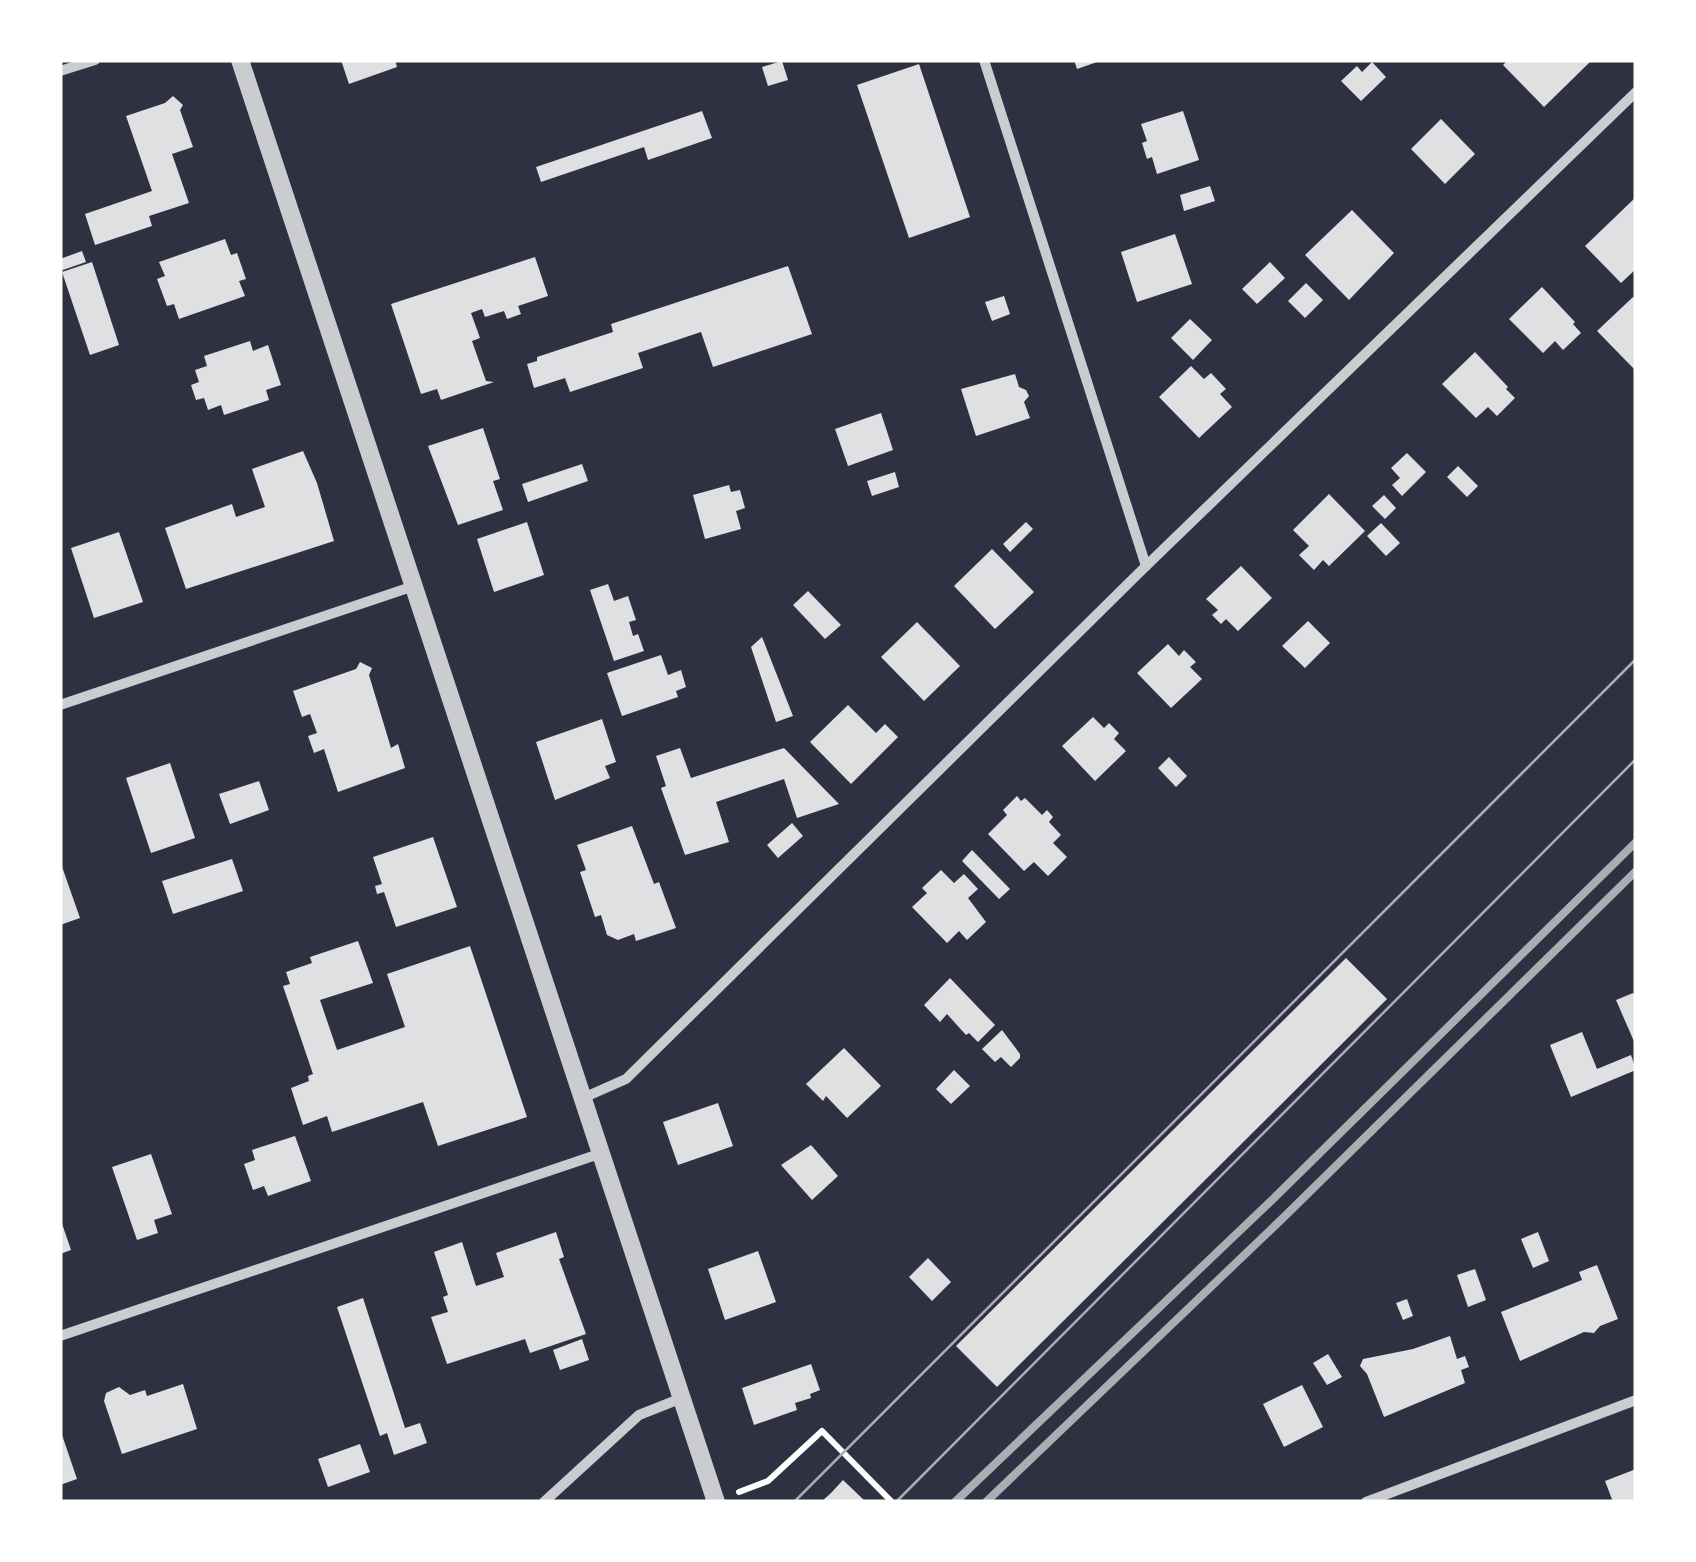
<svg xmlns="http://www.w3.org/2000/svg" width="1696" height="1562" font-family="Lora,serif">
	<rect width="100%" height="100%" fill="#2d3142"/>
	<g fill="#e0e0e3">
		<path d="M341 60H395L397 67 349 84Z"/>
		<path d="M1074 60H1100V61L1077 69Z"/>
		<path d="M1508 60H1592L1544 107 1503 65Z"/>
		<path d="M782 61 788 80 768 86 762 67Z"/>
		<path d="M1372 62 1386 77 1361 101 1341 81 1357 66 1362 72Z"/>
		<path d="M919 64 970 217 909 238 857 85Z"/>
		<path d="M173 96 183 105 180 110 193 147 172 154 189 203 149 216 152 226 95 245 85 214 152 191 126 116 165 103Z"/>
		<path d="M702 111 712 138 648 160 644 147 541 182 536 167Z"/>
		<path d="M1183 111 1199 160 1157 174 1152 157 1147 159 1142 143 1147 141 1141 124Z"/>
		<path d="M1441 119 1475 154 1445 184 1411 149Z"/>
		<path d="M1210 186 1215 201 1184 211 1180 195Z"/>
		<path d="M1636 197V269L1621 283 1585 246Z"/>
		<path d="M1352 210 1394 253 1349 300 1305 255Z"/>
		<path d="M1175 234 1192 284 1137 302 1121 252Z"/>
		<path d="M225 239 231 255 237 253 246 279 239 281 245 296 179 319 174 304 167 306 157 279 165 276 159 262Z"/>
		<path d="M82 251 86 262 60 271V259Z"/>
		<path d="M535 257 548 296 518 306 521 314 507 319 504 311 485 317 482 309 471 313 480 338 472 341 486 381 494 382 441 400 437 389 421 394 391 304Z"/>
		<path d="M92 262 119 345 90 355 62 272Z"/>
		<path d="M1270 262 1285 278 1257 304 1242 289Z"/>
		<path d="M788 266 812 334 713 367 701 332 638 353 643 368 570 392 565 378 534 388 527 364 537 361V357L613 332 611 324Z"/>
		<path d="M1306 283 1323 300 1305 318 1288 301Z"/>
		<path d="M1542 287 1575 322 1573 324 1581 333 1563 350 1555 341 1543 353 1509 319Z"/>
		<path d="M1004 296 1010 314 992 321 985 302Z"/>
		<path d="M1633 297 1636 300V371L1597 331Z"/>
		<path d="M1190 319 1212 340 1193 360 1171 338Z"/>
		<path d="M250 341 253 351 268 345 281 385 266 390 269 400 224 415 221 405 208 410 204 398 196 400 191 385 199 382 195 370 207 366 204 356Z"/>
		<path d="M1475 352 1508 387 1506 389 1515 398 1497 416 1488 407 1476 418 1442 384Z"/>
		<path d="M1191 366 1204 379 1211 373 1226 389 1220 394 1232 407 1199 438 1159 397Z"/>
		<path d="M1015 374 1019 387 1026 390 1029 396 1024 402 1030 418 976 436 961 389Z"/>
		<path d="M881 413 893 450 848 466 835 429Z"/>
		<path d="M483 428 500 479 493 481 503 510 458 525 428 446Z"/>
		<path d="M303 451 317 483 334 541 186 589 165 528 232 504 236 517 265 507 252 469Z"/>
		<path d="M1407 453 1426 472 1402 496 1392 485 1400 478 1391 468Z"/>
		<path d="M582 464 588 481 528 502 522 484Z"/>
		<path d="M1458 466 1478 486 1467 497 1447 477Z"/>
		<path d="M895 472 899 487 872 496 867 481Z"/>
		<path d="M729 485 731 492 740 490 745 508 736 511 741 529 705 539 693 495Z"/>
		<path d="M1329 494 1365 531 1329 566 1323 560 1314 570 1299 555 1309 546 1293 530Z"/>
		<path d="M1384 495 1396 508 1385 519 1372 506Z"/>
		<path d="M527 522 544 575 494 592 477 539Z"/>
		<path d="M1026 522 1033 529 1010 552 1003 544Z"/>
		<path d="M1381 523 1400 543 1386 556 1367 536Z"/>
		<path d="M119 532 143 602 94 618 71 548Z"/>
		<path d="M992 549 1034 592 995 629 954 586Z"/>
		<path d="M1241 566 1272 598 1238 631 1226 619 1221 624 1212 615 1218 610 1206 599Z"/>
		<path d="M608 584 614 601 628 596 636 620 629 622 633 636 638 634 644 651 614 661 590 590Z"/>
		<path d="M808 591 841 625 825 639 793 605Z"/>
		<path d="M1308 621 1330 643 1305 668 1282 646Z"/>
		<path d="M917 622 960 666 924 701 881 657Z"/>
		<path d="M762 637 793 716 776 722 751 647Z"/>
		<path d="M1168 644 1179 656 1184 650 1196 662 1190 667 1202 679 1171 708 1137 673Z"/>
		<path d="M661 655 668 675 681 670 686 687 676 691 678 697 622 716 607 673Z"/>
		<path d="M360 662 372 668 369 675 391 748 398 744 405 768 338 792 324 749 314 753 308 736 317 733 310 714 302 717 293 691 356 669Z"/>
		<path d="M848 705 876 733 885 724 898 737 851 784 810 742Z"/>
		<path d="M1093 717 1104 728 1109 723 1119 733 1114 739 1126 751 1095 781 1062 746Z"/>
		<path d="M602 719 616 762 605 766 610 778 555 800 536 742Z"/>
		<path d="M680 748 691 778 784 748 839 804 797 818 784 779 716 802 729 842 685 855 661 788 666 786 656 756Z"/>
		<path d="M1169 757 1187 776 1176 787 1158 768Z"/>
		<path d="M170 763 195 838 151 853 126 778Z"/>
		<path d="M259 781 269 810 230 824 219 794Z"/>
		<path d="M1017 796 1021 801 1025 798 1042 815 1047 810 1053 817 1049 822 1061 835 1053 843 1067 857 1048 876 1034 862 1024 871 988 834 1007 815 1003 810Z"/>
		<path d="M792 823 803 836 778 858 767 845Z"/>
		<path d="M632 826 654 884 659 882 676 928 636 941 634 934 618 940 607 935 601 915 595 917 580 872 586 870 577 845Z"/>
		<path d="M433 837 457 907 396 927 384 892 377 894 375 886 382 884 373 857Z"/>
		<path d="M972 850 1010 889 999 899 962 861Z"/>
		<path d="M232 859 243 891 173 914 162 881Z"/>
		<path d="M60 861 80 918 60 925Z"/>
		<path d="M941 870 954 883 964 874 978 889 968 898 986 922 967 940 959 931 947 943 912 907 927 893 922 888Z"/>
		<path d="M358 941 373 983 320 1000 337 1050 405 1027 387 974 470 946 527 1117 438 1146 423 1102 332 1132 327 1116 303 1125 291 1088 309 1081 308 1076 313 1074 283 986 290 984 286 972 312 963 310 957Z"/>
		<path d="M1346 958 1387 999 997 1387 956 1346Z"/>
		<path d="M950 978 995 1025 978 1042 969 1033 966 1035 947 1014 940 1022 924 1005Z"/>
		<path d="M1633 993 1636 999V1046L1616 1000Z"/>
		<path d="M1002 1030 1020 1054V1058L1011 1067 1001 1057 995 1062 982 1049Z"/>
		<path d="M1582 1032 1597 1069 1631 1055 1636 1070 1571 1097 1550 1045Z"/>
		<path d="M844 1048 881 1086 847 1118 826 1096 823 1101 806 1084Z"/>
		<path d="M954 1070 970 1086 951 1104 936 1089Z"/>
		<path d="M718 1103 733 1146 678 1165 663 1122Z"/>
		<path d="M295 1136 311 1181 268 1196 264 1186 253 1190 244 1164 255 1160 252 1150Z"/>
		<path d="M811 1145 838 1176 812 1200 781 1165Z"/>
		<path d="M151 1154 172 1214 154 1220 158 1233 137 1240 112 1167Z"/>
		<path d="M60 1218 71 1250 60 1254Z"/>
		<path d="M556 1232 564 1257 559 1259 586 1334 530 1353 525 1339 447 1364 431 1317 448 1312 443 1297 448 1295 434 1252 462 1242 476 1286 504 1277 496 1253Z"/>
		<path d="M1538 1232 1549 1261 1533 1268 1521 1239Z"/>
		<path d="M758 1251 776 1302 725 1320 708 1269Z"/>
		<path d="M928 1258 951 1282 932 1301 909 1277Z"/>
		<path d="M1597 1265 1618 1319 1600 1326 1594 1333 1584 1332 1520 1361 1501 1312 1582 1280 1579 1272Z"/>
		<path d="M1475 1269 1486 1300 1468 1307 1457 1275Z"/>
		<path d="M363 1298 405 1428 420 1423 427 1443 394 1455 387 1433 380 1436 337 1307Z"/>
		<path d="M1407 1299 1413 1316 1403 1320 1396 1303Z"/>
		<path d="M1450 1336 1457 1359 1465 1356 1469 1367 1461 1370 1465 1383 1384 1417 1367 1374 1360 1366 1363 1359 1413 1349Z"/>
		<path d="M582 1339 589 1360 560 1370 553 1350Z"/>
		<path d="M1328 1354 1342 1377 1327 1385 1313 1363Z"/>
		<path d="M811 1364 820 1390 810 1394 811 1398 795 1403 797 1410 754 1425 742 1388Z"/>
		<path d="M183 1384 197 1429 122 1454 104 1401 106 1393 119 1387 130 1395 145 1390 147 1396Z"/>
		<path d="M1302 1385 1323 1427 1284 1447 1263 1404Z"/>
		<path d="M60 1429 77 1479 60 1485Z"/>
		<path d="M360 1444 370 1472 328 1487 318 1459Z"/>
		<path d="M1636 1469V1502H1613L1605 1481Z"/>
		<path d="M843 1480 866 1502H821L831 1493Z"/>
	</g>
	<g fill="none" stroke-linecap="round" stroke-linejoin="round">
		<path stroke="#fff" stroke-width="6" d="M739 1492 768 1481 822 1431 892 1502"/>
		<g stroke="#caccd0" stroke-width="10">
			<path d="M984 60 1146 566"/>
			<path d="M60 71 95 60"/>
			<path d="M60 705 414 586"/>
			<path d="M583 1098 626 1079 1146 566 1636 92"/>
			<path d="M60 1336 602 1153"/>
			<path d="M544 1502 639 1415 682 1398"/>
			<path d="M1366 1502 1636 1400"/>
		</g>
		<path stroke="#caccd0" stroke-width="18" d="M240 60 716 1502"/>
		<g stroke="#abadb3" stroke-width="2.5">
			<path d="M794 1502 1636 659"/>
			<path d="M896 1502 1636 759"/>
		</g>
		<g stroke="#abadb3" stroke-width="8">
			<path d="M955 1502 1271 1201 1636 842"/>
			<path d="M986 1502 1285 1216 1636 871"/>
		</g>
	</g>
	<rect width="1696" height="1562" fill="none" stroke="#ffffff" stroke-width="125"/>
</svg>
